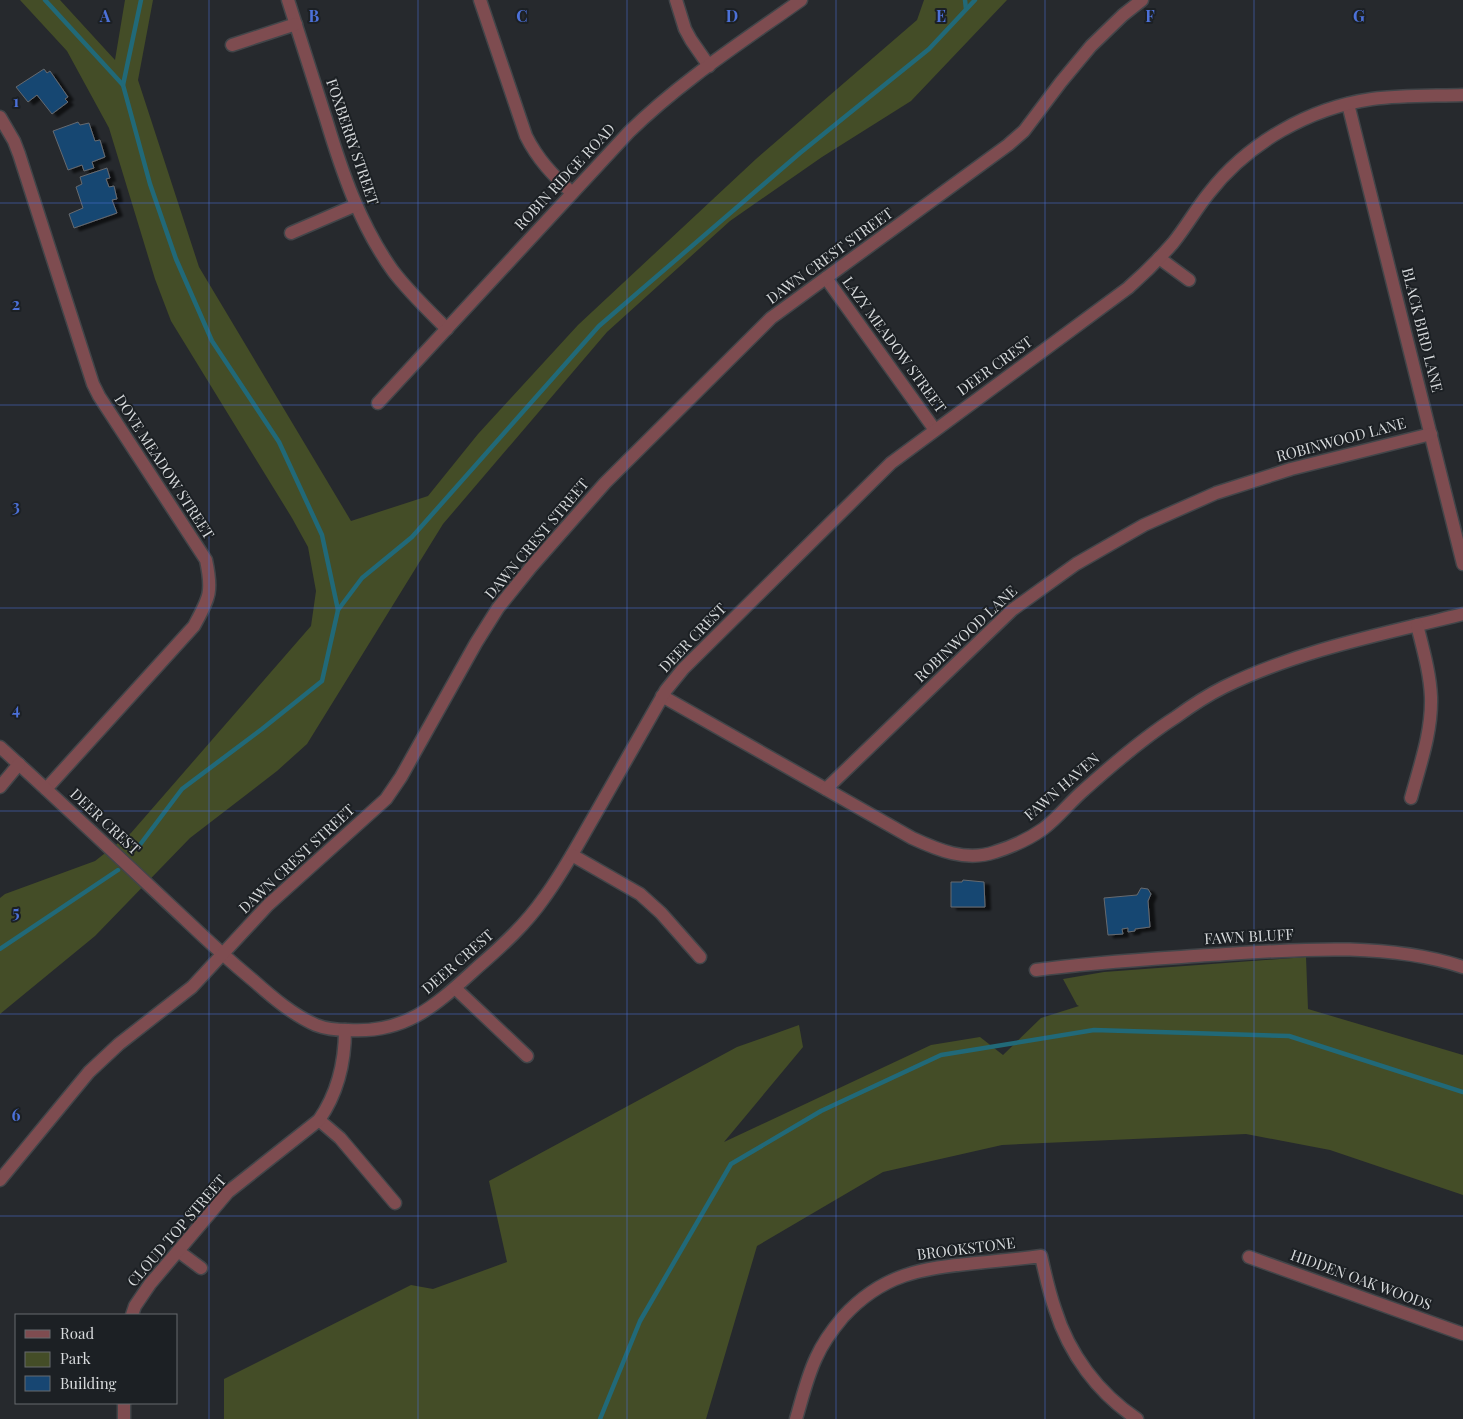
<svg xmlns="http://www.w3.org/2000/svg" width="1463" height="1419" font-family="'Playfair Display',serif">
	<defs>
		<filter id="shadow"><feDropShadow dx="5.5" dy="3" stdDeviation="1" flood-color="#0009"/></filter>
	</defs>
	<rect width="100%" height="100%" fill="#26292d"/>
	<g fill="#444d27">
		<path d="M20 0H60L115 60 125 0H153L138 80 199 267 351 521 428 496 478 434 578 325 756 159 917 20 924 0H1007L911 101 822 157 730 221 607 332 443 524 307 744 277 771 190 838 95 936 0 1014V898L5 894 95 861 131 833 311 626 316 591 308 547 292 518 171 321 155 279 109 128 67 51Z"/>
		<path d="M1306 957 1308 1009 1463 1055V1195L1330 1150 1246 1134 1002 1145 883 1172 757 1246 706 1419H224V1379L411 1285 433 1289 507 1262 489 1181 737 1047 799 1025 803 1047 724 1142 931 1045 980 1037 1003 1055 1041 1018 1079 1006 1077 1005 1063 979 1104 972Z"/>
	</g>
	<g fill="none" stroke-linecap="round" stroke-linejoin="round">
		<g stroke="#216978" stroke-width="4.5">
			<path d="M45 0 123 85 150 184 176 259 212 341 279 442 322 535 338 610 322 681 262 729 182 789 139 846"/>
			<path d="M965 0 966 9"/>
			<path d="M123 85 141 0"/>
			<path d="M338 610 362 578 412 537 599 326 800 153 929 49 975 0"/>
			<path d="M0 949 118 870"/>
			<path d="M600 1419 640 1321 731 1164 821 1111 941 1055 1094 1030 1289 1036 1463 1092"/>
		</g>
	</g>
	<g fill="#174672" stroke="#666a6f" filter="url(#shadow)">
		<path d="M44 69 47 73 50 71 68 97 65 99 68 102 52 114 37 95 28 102 16 87Z"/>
		<path d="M78 122 80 125 89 123 95 141 100 140 105 157 92 162 94 168 84 171 82 165 68 170 53 131Z"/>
		<path d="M107 168 110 178 106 179 109 187 114 186 117 199 112 200 117 213 74 228 69 214 83 208 76 187 82 184 80 177Z"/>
		<path d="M963 880 984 882 985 907H951V882H962Z"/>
		<path d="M1141 888 1148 889 1151 894 1148 901 1150 927 1135 929V931L1128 932V928L1122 929 1123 934 1108 935 1104 898 1137 895Z"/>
	</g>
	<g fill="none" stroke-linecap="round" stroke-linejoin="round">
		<g stroke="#424549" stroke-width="15">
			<g id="minor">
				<path d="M288 0C301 40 313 79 326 119 342 172 360 225 393 271 409 292 428 310 447 329"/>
				<path d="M480 0 526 136C538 160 553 175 572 193"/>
				<path d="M676 0 685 29 691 40 709 66"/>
				<path d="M232 45 296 24"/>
				<path d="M1348 104 1463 564"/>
				<path d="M0 117 14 141 19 154 93 384 99 396 206 560C213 593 209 598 194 626L46 789"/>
				<path d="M291 233 356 205"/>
				<path d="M1159 258 1189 280"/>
				<path d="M826 278 935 430"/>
				<path d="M378 403 629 132C681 81 742 42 801 0"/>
				<path d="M662 696 912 838C938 850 966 862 995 852 1011 847 1029 839 1043 829 1058 818 1070 802 1084 790 1113 764 1143 738 1176 717 1191 706 1208 695 1224 687 1299 650 1383 634 1463 614"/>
				<path d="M0 747C63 804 125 863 187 921 209 942 231 962 254 981 272 997 293 1015 316 1025 326 1029 337 1030 348 1030 408 1034 438 1003 479 966 503 945 526 924 544 898 564 871 579 842 596 813 619 772 643 731 666 690L683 669 891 463 1128 288C1144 274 1159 259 1173 243 1186 227 1196 209 1209 193 1248 143 1309 108 1372 99 1402 95 1433 96 1463 95"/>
				<path d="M0 787 19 764"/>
				<path d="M826 789 1012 610 1076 564 1144 525 1216 493 1291 469 1431 434"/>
				<path d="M1411 798C1420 765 1432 732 1431 697 1430 673 1423 649 1417 625"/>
				<path d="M572 855 640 894 661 913 700 957"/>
				<path d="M1036 970C1094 962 1152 959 1210 955 1293 950 1383 941 1463 967"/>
				<path d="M455 988 527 1056"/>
				<path d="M319 1120 340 1138 395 1203"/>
				<path d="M0 1180 89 1072 119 1044 192 987 268 905 386 799 401 777 476 643 498 608 531 567 605 483 771 318 1008 145 1024 131 1061 82 1091 46 1123 15 1142 0"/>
				<path d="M178 1251 201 1268"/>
				<path d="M1249 1257 1463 1334"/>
				<path d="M132 1315 135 1306 150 1284 228 1192 319 1120C337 1094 345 1062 345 1030"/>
				<path d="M124 1403V1419"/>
				<path d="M796 1419C802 1399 807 1377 816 1358 823 1342 832 1330 843 1317 882 1274 922 1268 976 1263 998 1261 1019 1259 1041 1256 1045 1274 1049 1292 1055 1309 1069 1354 1098 1393 1137 1419"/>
			</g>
		</g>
		<use href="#minor" stroke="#7e4c50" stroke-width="12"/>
	</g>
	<path fill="none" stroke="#4c71d9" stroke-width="1" stroke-opacity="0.55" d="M209 0V1419M418 0V1419M627 0V1419M836 0V1419M1045 0V1419M1254 0V1419M0 203H1463M0 405H1463M0 608H1463M0 811H1463M0 1014H1463M0 1216H1463"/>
	<g text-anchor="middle" stroke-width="4" stroke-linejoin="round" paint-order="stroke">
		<g font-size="15" fill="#d7dadc" stroke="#1c2024">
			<text transform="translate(352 142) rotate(71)" y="5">FOXBERRY STREET</text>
			<text transform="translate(565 177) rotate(-47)" y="5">ROBIN RIDGE ROAD</text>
			<text transform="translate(830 256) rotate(-36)" y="5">DAWN CREST STREET</text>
			<text transform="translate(1422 330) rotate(76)" y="5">BLACK BIRD LANE</text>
			<text transform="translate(894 345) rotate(54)" y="5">LAZY MEADOW STREET</text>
			<text transform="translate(995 366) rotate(-36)" y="5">DEER CREST</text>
			<text transform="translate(1341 440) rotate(-15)" y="5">ROBINWOOD LANE</text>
			<text transform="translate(164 467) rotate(57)" y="5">DOVE MEADOW STREET</text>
			<text transform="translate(537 539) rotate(-50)" y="5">DAWN CREST STREET</text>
			<text transform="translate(966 634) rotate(-43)" y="5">ROBINWOOD LANE</text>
			<text transform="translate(693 638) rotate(-46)" y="5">DEER CREST</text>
			<text transform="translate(1062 787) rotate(-41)" y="5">FAWN HAVEN</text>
			<text transform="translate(105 822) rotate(43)" y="5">DEER CREST</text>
			<text transform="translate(297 859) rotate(-43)" y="5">DAWN CREST STREET</text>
			<text transform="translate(1249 937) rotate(-3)" y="5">FAWN BLUFF</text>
			<text transform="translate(458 962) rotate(-41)" y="5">DEER CREST</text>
			<text transform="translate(177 1231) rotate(-49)" y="5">CLOUD TOP STREET</text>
			<text transform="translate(966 1249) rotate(-7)" y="5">BROOKSTONE</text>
			<text transform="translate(1361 1280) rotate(20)" y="5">HIDDEN OAK WOODS</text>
		</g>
	</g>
	<g font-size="16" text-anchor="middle" font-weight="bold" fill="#4c71d9" stroke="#1c2024" stroke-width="4" stroke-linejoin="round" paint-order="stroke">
		<text x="105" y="22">A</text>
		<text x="314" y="22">B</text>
		<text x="522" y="22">C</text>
		<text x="732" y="22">D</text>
		<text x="941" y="22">E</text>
		<text x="1150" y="22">F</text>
		<text x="1359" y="22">G</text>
		<text x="16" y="107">1</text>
		<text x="16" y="310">2</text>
		<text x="16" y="512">3</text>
		<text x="16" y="715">4</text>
		<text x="16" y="918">5</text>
		<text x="16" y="1121">6</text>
	</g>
	<rect x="15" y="1314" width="162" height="90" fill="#1c2024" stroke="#676a6e"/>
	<rect x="25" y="1330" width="25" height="8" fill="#7e4c50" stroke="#676a6e"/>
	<text x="60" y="1339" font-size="15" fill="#d7dadc">Road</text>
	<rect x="25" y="1352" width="25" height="15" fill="#444d27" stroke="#676a6e"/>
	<text x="60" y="1364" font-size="15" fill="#d7dadc">Park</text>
	<rect x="25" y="1376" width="25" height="15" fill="#174672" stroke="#676a6e"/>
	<text x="60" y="1389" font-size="15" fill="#d7dadc">Building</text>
</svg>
